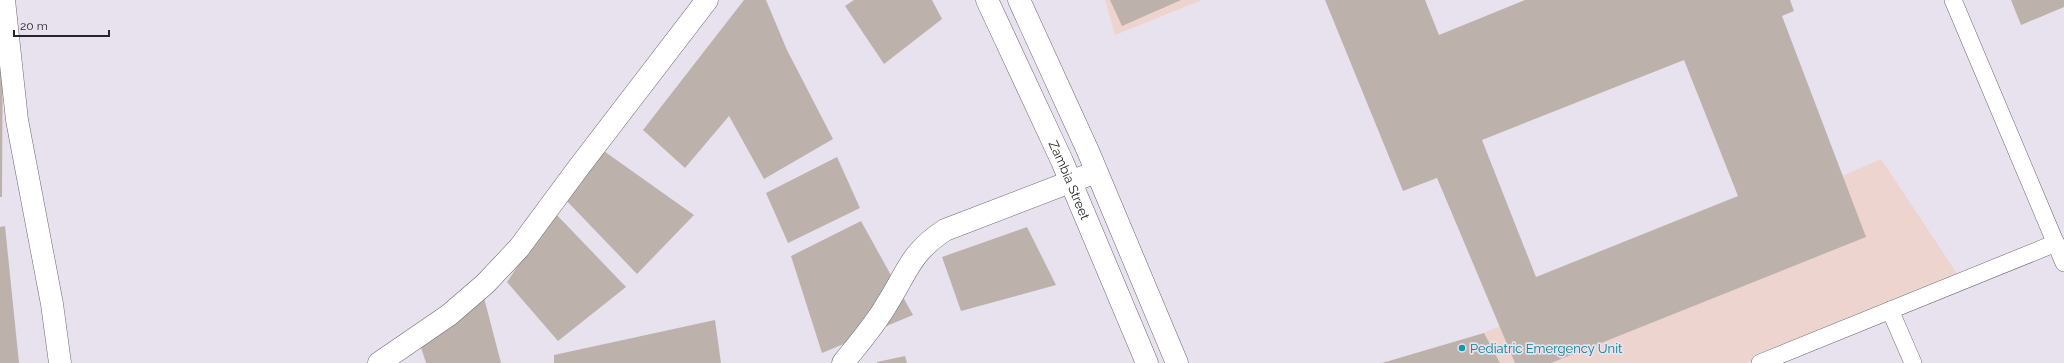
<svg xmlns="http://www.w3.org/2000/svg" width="2064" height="363" font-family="Raleway,sans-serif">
	<rect width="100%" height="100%" fill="#e7e2ee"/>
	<g fill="#eed4cf">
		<path d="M1105 0H1202L1115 35Z"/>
		<path d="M1881 159 1962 281 1745 363H1498L1484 333Z"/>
	</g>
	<g fill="#bdb2ab" fill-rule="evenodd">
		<path d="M0 0H3L2 197H0Z"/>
		<path d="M744 0H766L787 50 833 139 764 179 729 116 685 168 643 130Z"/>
		<path d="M854 0H932L942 19 884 64 845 6Z"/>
		<path d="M1110 0H1181L1122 26Z"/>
		<path d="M1325 0H1425L1439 35 1525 0H1790L1794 11 1782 16 1866 237 1551 363H1515L1437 178 1403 191ZM1684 60 1738 196 1536 277 1482 140Z"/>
		<path d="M2011 0H2064V7L2021 25Z"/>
		<path d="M601 149 694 215 637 274 563 197Z"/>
		<path d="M837 157 860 208 788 243 766 193Z"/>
		<path d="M554 212 626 287 558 341 507 282Z"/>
		<path d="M861 221 913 315 822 353 791 256Z"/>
		<path d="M5 226 19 363H0V227Z"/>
		<path d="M1027 227 1056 285 961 311 942 257Z"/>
		<path d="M483 294 501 363H426L417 335Z"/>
		<path d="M715 320 721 363H554V355Z"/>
		<path d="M1484 333 1500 363H1382Z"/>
		<path d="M905 356 907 363H877V362Z"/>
	</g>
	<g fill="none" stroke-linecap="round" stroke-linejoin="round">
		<g stroke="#6b6872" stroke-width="18">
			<g id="service">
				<path d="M1953 0 2064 263"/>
				<path d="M1890 310 1913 363"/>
				<path d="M1760 363 2056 243"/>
			</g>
		</g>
		<g stroke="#6b6872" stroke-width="23">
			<g id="minor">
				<path d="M4 0 17 120 52 304 60 363"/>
				<path d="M379 363 449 315 485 284 519 248 579 167 707 0"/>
				<path d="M843 363C858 344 875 325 887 304 908 271 910 253 945 230L1096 172"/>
			</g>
		</g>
		<g stroke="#6b6872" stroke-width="23">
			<g id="primary">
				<path id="s1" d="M987 0 1062 161 1147 363"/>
				<path d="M1019 0 1088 151 1177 363"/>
			</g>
		</g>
		<use href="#service" stroke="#fff" stroke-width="17"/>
		<use href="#minor" stroke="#fff" stroke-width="22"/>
		<use href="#primary" stroke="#fff" stroke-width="22"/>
	</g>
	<circle fill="#0f9aa8" stroke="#e7e2ee" stroke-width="1.5" cx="1462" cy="348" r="4"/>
	<g text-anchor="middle" stroke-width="3.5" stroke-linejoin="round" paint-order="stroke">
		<g font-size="13" fill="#262529" stroke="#e7e2ee">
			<text dy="5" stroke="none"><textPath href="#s1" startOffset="198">Zambia Street</textPath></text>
		</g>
		<g font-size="13" fill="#0d838f" stroke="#e7e2ee" text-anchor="start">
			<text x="1470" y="353">Pediatric Emergency Unit</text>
		</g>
	</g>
	<path d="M14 30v6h95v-6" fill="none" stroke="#262529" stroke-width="2"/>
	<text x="20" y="30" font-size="12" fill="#262529" stroke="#e7e2ee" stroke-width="3" paint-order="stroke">20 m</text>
</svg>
